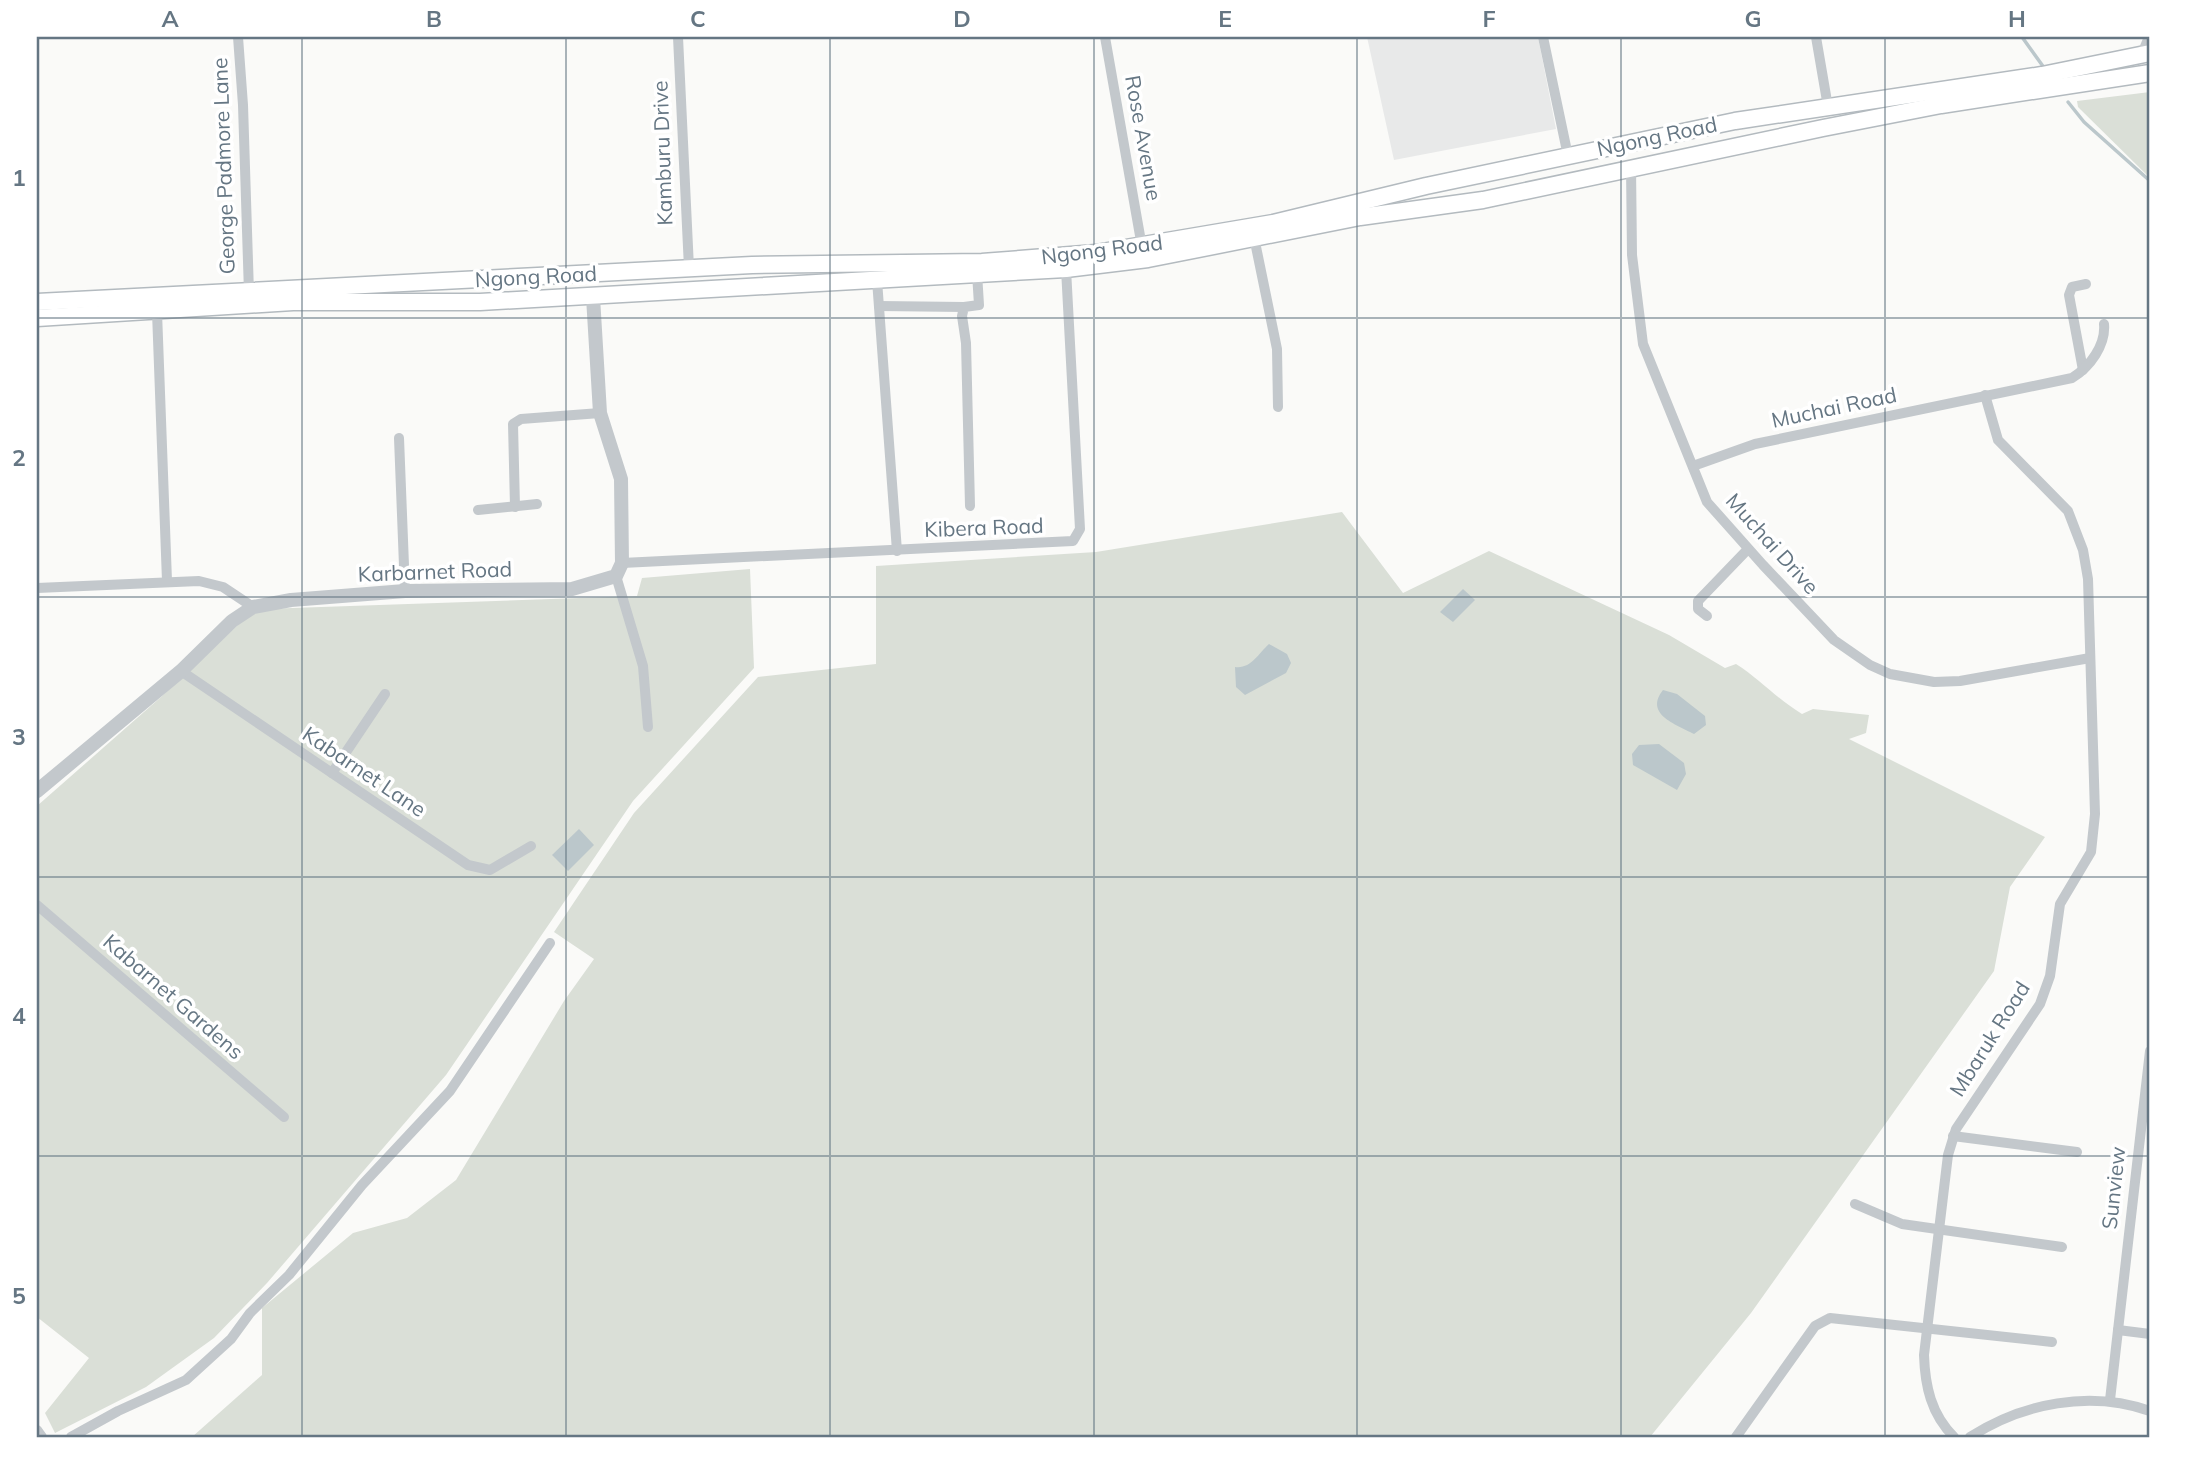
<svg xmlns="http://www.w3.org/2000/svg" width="2187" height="1474" font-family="Mulish,sans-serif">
	<rect width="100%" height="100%" fill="#fafaf8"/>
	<path fill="#e8e9e9" d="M1367 37H1538L1556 129 1394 160Z"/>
	<g fill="#dadfd7">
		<path d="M2150 92V178L2078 107 2077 101Z"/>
		<path d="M1342 512 1403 593 1489 551 1669 635 1725 668 1736 664C1761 680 1777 699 1802 714L1813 709 1869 715 1866 733 1849 739 2045 837 2010 887 1994 971 1751 1313 1650 1437H192L262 1375V1308L353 1233 407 1218 456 1180 564 1001 594 959 554 932 634 813 758 677 876 664V566L1096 552Z"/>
		<path d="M750 569 754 668 633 801 446 1075 267 1283 214 1338 146 1387 55 1433 45 1413 89 1358 37 1317V806L161 697 244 619 263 609 637 596 642 578Z"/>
	</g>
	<g fill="#bbc7cb">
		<path d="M1463 589 1475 600 1453 622 1440 612Z"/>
		<path d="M1269 644 1287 654 1291 663 1286 673 1245 695 1236 687 1235 667C1251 669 1258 654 1269 644Z"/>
		<path d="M1663 690 1677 694 1705 716 1706 725 1694 734C1675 724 1644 714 1663 690Z"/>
		<path d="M1659 744 1684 763 1686 774 1677 790 1633 765 1632 754 1639 745Z"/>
		<path d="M579 829 594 845 568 871 552 855Z"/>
	</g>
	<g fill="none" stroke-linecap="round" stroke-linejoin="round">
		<g stroke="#bbc7cb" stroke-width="3.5">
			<path d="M2022 37 2045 69"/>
			<path d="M2068 102 2084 122 2150 181"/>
		</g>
		<g stroke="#b3babf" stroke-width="19">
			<g id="secondary">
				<path d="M37 302 752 265 982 262 1096 253 1273 223 1426 186 1735 121 2042 75 2150 53"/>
				<path d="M37 318 293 302H480L1066 269 1148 259 1360 217 1483 200 1823 128 1941 105 2150 73"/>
			</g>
		</g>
		<g stroke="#c3c8cc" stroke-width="10">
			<path d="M238 37 243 105 249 293"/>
			<path d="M678 37 689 268"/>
			<path d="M1105 37 1142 247"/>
			<path d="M1543 37 1568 156"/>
			<path d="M1816 37 1828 107"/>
			<path d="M2142 54 2149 37"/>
			<path d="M1631 166 1632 255 1643 344 1707 502 1763 565 1834 640 1870 665 1890 674 1934 682 1960 681 2090 658"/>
			<path d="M1254 237 1277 349 1278 407"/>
			<path d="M877 280 897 551"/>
			<path d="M879 306 964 307"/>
			<path d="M157 312 167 581"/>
			<path d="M2083 370 2069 295 2072 287 2086 284"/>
			<path d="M399 438 405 591"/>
			<path d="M1693 466 1755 444 2072 378C2090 367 2106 345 2104 324"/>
			<path d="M970 506 966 343 962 316 964 307 979 305 977 273"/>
			<path d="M515 507 513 424 521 419 600 413"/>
			<path d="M478 510 537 504"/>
			<path d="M622 563 1073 541 1080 529 1066 269"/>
			<path d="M616 576 643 666 648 727"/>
			<path d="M37 588 199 581 223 587 253 607"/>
			<path d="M1707 616 1698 609V601L1748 549"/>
			<path d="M181 671 468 865 490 870 531 846"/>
			<path d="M332 773 385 694"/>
			<path d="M37 905 284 1117"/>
			<path d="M1953 1136 2077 1152"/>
			<path d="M1855 1204 1902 1224 2062 1247"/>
			<path d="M2118 1330 2150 1334"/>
			<path d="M2110 1400 2150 1051"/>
			<path d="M37 1430 42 1437"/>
			<path d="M71 1437 118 1411 186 1380 231 1339 250 1313 289 1275 362 1185 450 1091 550 943"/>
			<path d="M1736 1437 1815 1326 1830 1318 2052 1342"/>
			<path d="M1954 1437C1931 1414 1925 1386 1924 1355L1948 1155 1956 1129 2040 1004 2050 976 2060 904 2091 852 2095 814 2088 579 2083 550 2068 511 1998 440 1985 395"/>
			<path d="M1970 1437C2023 1403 2090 1390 2150 1411"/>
		</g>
		<path stroke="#c3c8cc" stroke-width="14" d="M37 791 181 671 232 621 253 607 291 600 405 591 572 589 616 576 622 563 621 479 600 413 593 297"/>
		<use href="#secondary" stroke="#fff" stroke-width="16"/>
	</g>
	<path fill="none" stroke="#657683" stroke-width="2" stroke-opacity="0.55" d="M302 37V1437M566 37V1437M830 37V1437M1094 37V1437M1357 37V1437M1621 37V1437M1885 37V1437M37 318H2150M37 597H2150M37 877H2150M37 1156H2150"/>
	<g text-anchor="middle" stroke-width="7" stroke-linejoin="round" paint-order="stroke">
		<g font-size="21" fill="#657683" stroke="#fff">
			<text transform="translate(1657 137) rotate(-12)" y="7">Ngong Road</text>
			<text transform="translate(1143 138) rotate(80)" y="7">Rose Avenue</text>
			<text transform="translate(663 153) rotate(-92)" y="7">Kamburu Drive</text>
			<text transform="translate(224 166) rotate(-92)" y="7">George Padmore Lane</text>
			<text transform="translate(1102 250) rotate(-7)" y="7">Ngong Road</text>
			<text transform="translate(536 277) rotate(-3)" y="7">Ngong Road</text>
			<text transform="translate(1834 408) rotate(-12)" y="7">Muchai Road</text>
			<text transform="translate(984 528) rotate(-2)" y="7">Kibera Road</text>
			<text transform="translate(1772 544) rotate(48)" y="7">Muchai Drive</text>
			<text transform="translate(435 572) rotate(-2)" y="7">Karbarnet Road</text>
			<text transform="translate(364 772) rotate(34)" y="7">Kabarnet Lane</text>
			<text transform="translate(173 997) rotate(41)" y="7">Kabarnet Gardens</text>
			<text transform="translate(1990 1039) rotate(-58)" y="7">Mbaruk Road</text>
			<text transform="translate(2114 1188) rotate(-84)" y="7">Sunview</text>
		</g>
	</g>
	<rect width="2187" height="1474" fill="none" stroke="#ffffff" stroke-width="77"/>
	<rect x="38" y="38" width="2110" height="1398" fill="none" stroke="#657683" stroke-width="2.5"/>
	<g font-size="23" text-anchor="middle" font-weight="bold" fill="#657683">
		<text x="170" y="27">A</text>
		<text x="434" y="27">B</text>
		<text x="698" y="27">C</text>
		<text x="962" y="27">D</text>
		<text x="1225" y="27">E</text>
		<text x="1489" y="27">F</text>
		<text x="1753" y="27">G</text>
		<text x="2017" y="27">H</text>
		<text x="19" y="186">1</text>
		<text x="19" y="466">2</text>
		<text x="19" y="745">3</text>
		<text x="19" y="1024">4</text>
		<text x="19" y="1304">5</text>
	</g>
</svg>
